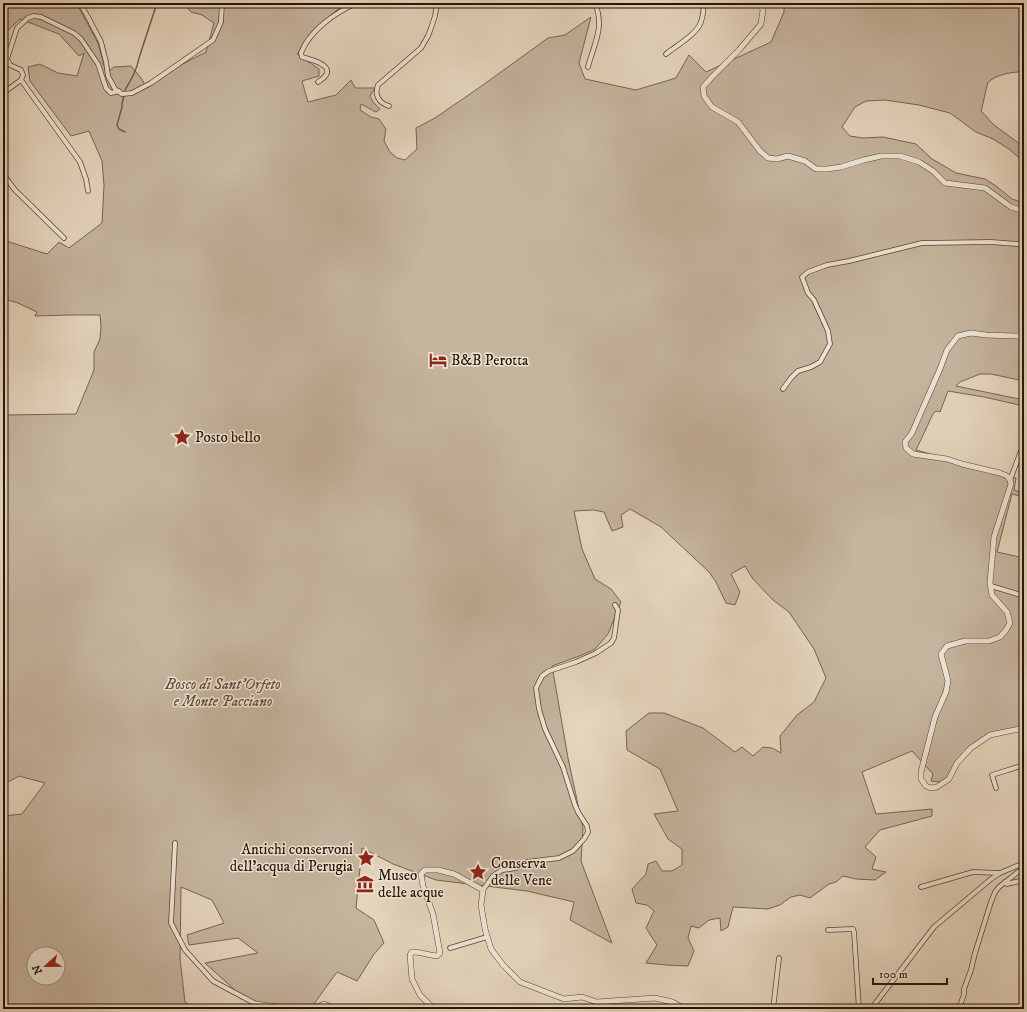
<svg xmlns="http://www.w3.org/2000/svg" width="1027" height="1012" font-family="'IM FELL DW Pica',serif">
	<rect width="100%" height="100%" fill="#e5d5bd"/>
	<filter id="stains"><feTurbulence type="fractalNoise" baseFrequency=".005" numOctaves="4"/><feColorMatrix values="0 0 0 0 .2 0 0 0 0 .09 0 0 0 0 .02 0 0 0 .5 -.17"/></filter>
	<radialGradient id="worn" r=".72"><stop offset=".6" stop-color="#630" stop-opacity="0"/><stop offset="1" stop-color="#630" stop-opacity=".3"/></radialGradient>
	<path fill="#c5b49e" stroke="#766352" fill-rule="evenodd" d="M3 3H74L79 8 98 43 106 73 114 67 131 66 141 78 147 88 175 68 206 52 214 23 202 15 191 12 183 3H346L325 20 297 54 319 69V76L302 81 308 102 336 95 351 80 355 88H375L370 96 373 102 380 109 376 112 361 104 360 110 371 117 379 119 386 129 384 141 390 152 397 158 405 160 417 149 416 128 435 118 483 85 548 38 565 35 591 17 579 63 585 79 636 90 676 78 689 55 706 72 771 42 784 12V3H911L918 8 933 3H1024V72C1015 71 993 75 988 83 986 87 983 106 981 111L994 125 1021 145 1024 148V162L1009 149 993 139 976 132 950 113 919 105 885 100 866 101 855 107 842 127 850 136 863 138 883 137 916 144 932 159 956 173 985 179 996 186 1012 199 1024 203V381L991 374H980L960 382 956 386 1024 400V406L984 397 948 391 940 412 936 411 933 414 916 450 1016 478 1014 490 1024 493V497L1012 494 997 552 1024 558V728L990 735 957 763 949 779 940 782 931 781 933 774 912 751 862 772 876 814 932 809V816L880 830 865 847 876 857 872 869 886 872 875 880 856 879 843 876 836 882 829 884 810 898 800 895 791 897 780 905 768 909 733 907 728 927 721 931 720 918 709 920 699 928 691 926 688 938 694 951 688 966 667 965 646 963 657 945 646 928 654 911 647 905 636 903 632 889 646 874 648 864 656 861 662 871H672L682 865V849L668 839 654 814 678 811 660 769 627 750 626 731 649 713H664L703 728 735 752 742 747 753 756 763 747 772 748 781 753 780 736 797 715 814 702 826 678 814 649 789 612 773 600 753 579 745 566 731 574 740 592 735 605 726 603 716 582 709 572 661 527 630 509 621 515 623 527 612 531 604 512 593 510 574 511 582 549 595 579 611 589 621 602 608 634 595 649 582 655 552 666 568 758 583 828 581 861 612 943 570 920 574 902 527 891 436 880 393 864 362 848 356 908 374 920 384 943 374 954 357 981 337 972 316 1001 312 1009H256L205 963 258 953 238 938 189 945 187 935 224 923 212 900 181 887 180 959 185 1002 195 1009H3V816L22 814 45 783 19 776 10 781 3 782V415L76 414 94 370V352L100 339 101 326 100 315H70L35 316 37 312 18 303 8 300 3 302V240L47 254 59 242 69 248 102 223 104 185 102 161 89 131 71 136 30 81 28 67 40 64 58 73 77 76 84 53 79 56 59 34 20 19 3 35ZM34 954H58V978H34Z"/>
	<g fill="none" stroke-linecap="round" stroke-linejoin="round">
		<g stroke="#725f4e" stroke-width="1.5">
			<path d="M125 90C131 80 137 70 139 58L157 3"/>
			<path d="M124 95 122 104V107L117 125 119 129 125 132"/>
		</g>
		<g stroke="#564333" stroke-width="5.5">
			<g id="minor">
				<path d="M80 3 89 19 101 42 106 62 108 76 115 89 122 94 132 93 151 83 213 40 221 22 222 3"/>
				<path d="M666 54C676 46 697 34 701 22 703 16 704 9 703 3"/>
				<path d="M588 67C594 43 605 28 595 3"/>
				<path d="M21 80 80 162 86 179 88 191"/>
				<path d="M318 82C321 80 326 77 327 73 330 64 309 59 302 57L301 53C309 31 336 12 357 3"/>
				<path d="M3 93 21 80 23 75 21 70 10 65 7 59 17 28 28 18 34 16 41 17 74 33 81 39 98 64 106 88 111 93 119 91"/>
				<path d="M389 106C379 103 374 95 378 85L421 48 428 36 431 28 435 16 437 3"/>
				<path d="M3 174 15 190 64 238"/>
				<path d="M783 389 791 378 798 371 811 367 820 362 830 344 828 331 814 300 808 293 802 277 808 272 827 265 849 261 922 243 991 242 1017 244 1024 243"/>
				<path d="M1010 480 1021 451 1024 450"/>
				<path d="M991 586 1024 596"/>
				<path d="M996 788 992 775 1024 765"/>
				<path d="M175 843 171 923 185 950 213 981 256 1004 250 1009"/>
				<path d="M1005 882 1007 884 1024 880"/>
				<path d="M921 887 973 872 1000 873"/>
				<path d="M483 890 493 876 502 870 516 868 527 862 559 858 573 851 584 839 588 832 587 826 578 812 575 805 563 767 545 729 539 709 536 688 542 676 549 671 576 662 596 653 611 643 614 638 618 610 615 605"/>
				<path d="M828 930 853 929 854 932 859 1009"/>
				<path d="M450 948 487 937"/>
				<path d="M773 1009 779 958"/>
				<path d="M871 1009 934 927 991 879 1000 873 1024 863"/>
				<path d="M959 1009 964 994V989L971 970 975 953 991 902 995 892 999 887 1023 868 1024 865"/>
			</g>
		</g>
		<g stroke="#564333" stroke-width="6">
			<g id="tertiary">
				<path d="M761 3 763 10 761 24 739 50 713 76 703 87 704 96 712 107 738 122 760 151 768 158 777 159 788 156 805 161 816 169H827L841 167 864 160 881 156H900L919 162 933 171 945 183 985 188 1011 207 1024 211"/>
				<path d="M1024 336H1015L986 335 971 333 958 336 947 350 940 369 922 410 912 433 905 442 906 448 913 454 926 456 947 459 962 464 1000 473 1007 476 1010 480 1011 484 994 537 990 583 992 595 1007 612 1010 623 1006 630 1000 637 989 641H965L947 646 941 654 948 681 946 692 935 717 921 772V779L926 786 931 788 937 787 949 779 957 763 971 748 990 735 1024 728"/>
				<path d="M256 1004 292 1009 315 1008 324 1004 329 1006 332 1009"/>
				<path d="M434 1009 420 995 412 979 410 955 412 952C420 951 429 956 437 956L440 953 433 914 423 886 421 874 425 870H438L454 874 483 890 481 905 485 929 491 949 503 965 520 982 564 999 582 997 597 1002 655 998 672 1002 685 1009"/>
			</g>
		</g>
		<use href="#minor" stroke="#eee4d4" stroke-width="4"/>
		<use href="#tertiary" stroke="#eee4d4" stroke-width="5"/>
	</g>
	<defs>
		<g id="hotel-bare" transform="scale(1.38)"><path d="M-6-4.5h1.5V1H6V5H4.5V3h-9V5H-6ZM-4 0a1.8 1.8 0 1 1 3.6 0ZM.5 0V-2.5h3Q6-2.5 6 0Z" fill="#8f2418" stroke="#eee4d4" stroke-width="2.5" paint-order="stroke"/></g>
		<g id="sight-bare" transform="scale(1.38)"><path d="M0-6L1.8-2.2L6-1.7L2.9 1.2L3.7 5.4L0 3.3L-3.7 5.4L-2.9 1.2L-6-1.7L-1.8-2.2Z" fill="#8f2418" stroke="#eee4d4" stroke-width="2.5" paint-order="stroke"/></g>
		<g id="museum-bare" transform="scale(1.38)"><path d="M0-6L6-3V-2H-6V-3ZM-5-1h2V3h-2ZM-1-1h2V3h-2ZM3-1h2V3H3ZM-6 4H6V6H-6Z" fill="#8f2418" stroke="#eee4d4" stroke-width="2.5" paint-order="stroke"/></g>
	</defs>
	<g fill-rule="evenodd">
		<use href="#hotel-bare" x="438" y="360"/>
		<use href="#sight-bare" x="182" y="437"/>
		<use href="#sight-bare" x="366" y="858"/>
		<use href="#sight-bare" x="478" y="872"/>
		<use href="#museum-bare" x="365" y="884"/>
	</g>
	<g text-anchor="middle" stroke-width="3" stroke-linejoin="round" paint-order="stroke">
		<g font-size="15" fill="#261205" stroke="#eee4d4" text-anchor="start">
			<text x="451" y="365">B&amp;B Perotta</text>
			<text x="195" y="442">Posto bello</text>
			<text x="353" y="854" text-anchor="end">Antichi conservoni<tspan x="353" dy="17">dell'acqua di Perugia</tspan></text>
			<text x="491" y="868">Conserva<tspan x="491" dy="17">delle Vene</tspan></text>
			<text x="378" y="880">Museo<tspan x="378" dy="17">delle acque</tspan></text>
		</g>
		<g font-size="15" font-style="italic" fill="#5e4b3b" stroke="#eee4d4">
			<text x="223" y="689">Bosco di Sant'Orfeto<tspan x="223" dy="17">e Monte Pacciano</tspan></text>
		</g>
	</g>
	<rect width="1027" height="1012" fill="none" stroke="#e5d5bd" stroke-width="16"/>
	<rect x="4" y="4" width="1019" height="1004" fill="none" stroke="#261205" stroke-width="2"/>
	<rect x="8" y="8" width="1011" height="996" fill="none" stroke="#261205"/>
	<g transform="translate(46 966) rotate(248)"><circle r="19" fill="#eee4d4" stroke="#9e9081"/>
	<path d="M0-3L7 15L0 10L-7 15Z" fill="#8f2418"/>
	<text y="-6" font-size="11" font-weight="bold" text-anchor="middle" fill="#261205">N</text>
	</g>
	<path d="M873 978v6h74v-6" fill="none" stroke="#261205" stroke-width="2"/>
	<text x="879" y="978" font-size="12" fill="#261205" stroke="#eee4d4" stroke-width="3" paint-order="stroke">100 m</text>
	<rect width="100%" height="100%" filter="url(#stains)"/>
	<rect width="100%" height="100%" fill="url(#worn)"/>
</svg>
